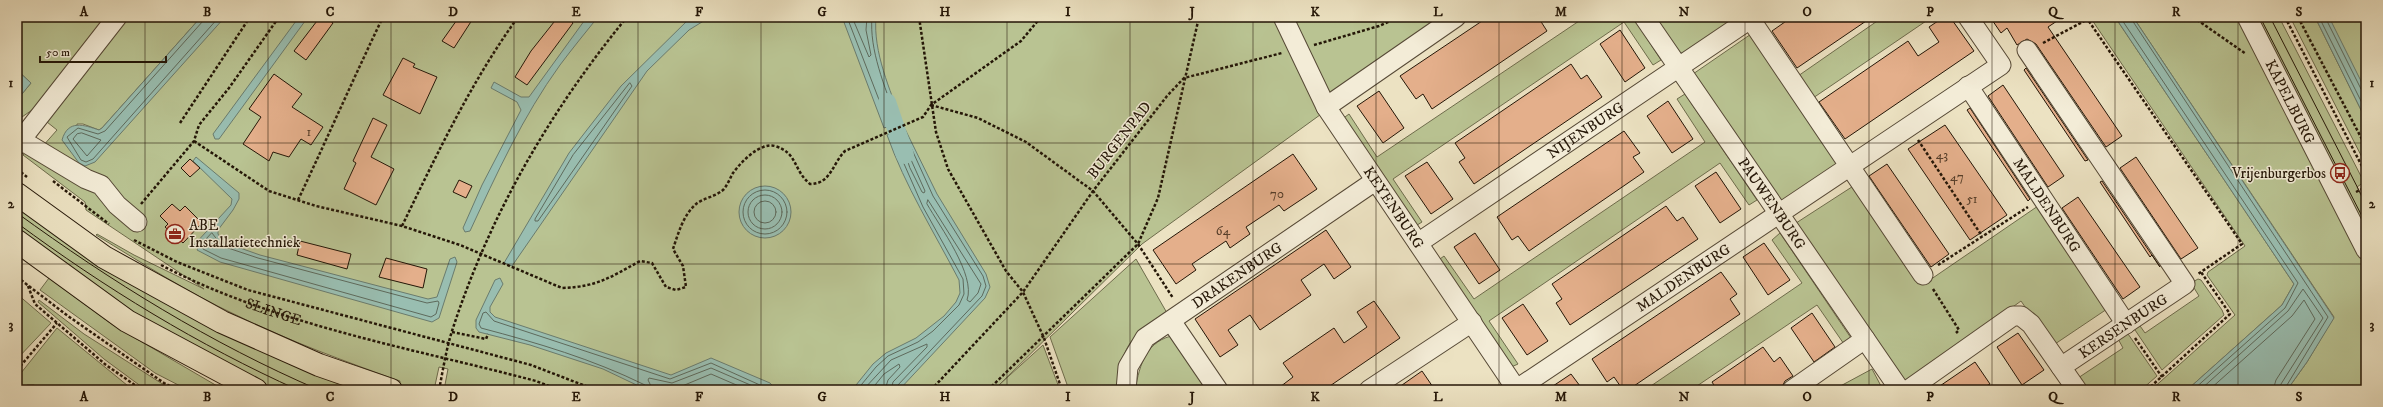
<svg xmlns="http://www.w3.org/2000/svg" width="2383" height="407" font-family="'IM FELL DW Pica',serif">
	<rect width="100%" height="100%" fill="#ece2c2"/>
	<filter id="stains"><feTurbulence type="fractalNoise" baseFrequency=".005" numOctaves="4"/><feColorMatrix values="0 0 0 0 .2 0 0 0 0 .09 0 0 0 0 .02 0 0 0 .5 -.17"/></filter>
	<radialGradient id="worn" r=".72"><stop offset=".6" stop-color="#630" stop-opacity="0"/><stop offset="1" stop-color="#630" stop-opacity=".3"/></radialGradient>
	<g fill="#b9c392" stroke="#6e6c4c">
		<path d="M17 17H201L102 128 99 130 83 124H77L79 163 209 17H1455L1142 244 999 385 1043 345 1060 390H444L448 369 439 367 434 390H408L399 387 400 381C344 361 289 341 236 315 187 292 142 263 96 235L97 234 134 255 204 289 86 210 85 202 23 155 26 152 42 147 57 130 32 110 22 117 17 114V100L31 83 17 70Z"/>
		<path d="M1585 17H1633L1661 60 1653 65 1624 22 1393 179 1422 222 1414 227 1341 120 1349 114 1377 157Z"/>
		<path d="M1651 17H1742L1689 55 1673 51Z"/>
		<path d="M1883 17H1932L1813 98 1798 76Z"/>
		<path d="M2090 17H2115L2294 284 2282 305 2187 390H2151L2235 315 2207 275 2208 272 2245 246Z"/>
		<path d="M2133 17H2243L2366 255V390H2287L2307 362 2334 317Z"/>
		<path d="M2250 17H2279L2364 182 2357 187 2366 206V241Z"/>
		<path d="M2290 17H2315L2366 120V165Z"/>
		<path d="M2318 17H2366V108Z"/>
		<path d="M1754 32 1841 162 1780 203 1693 74Z"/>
		<path d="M1685 94 1757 200 1749 205 1720 163 1489 321 1518 364 1509 368 1436 262 1444 256 1474 299 1705 142 1677 99Z"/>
		<path d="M1858 183 1924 284 2038 206 2110 307 2052 346 2021 301 1910 381H1902L1793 225Z"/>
		<path d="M17 201 57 230 375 390H265L185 348 17 236Z"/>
		<path d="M1780 233 1853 341 1846 347 1817 305 1691 390H1645L1802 283 1772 240Z"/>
		<path d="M1136 259 1167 313C1131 334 1120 348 1118 390H1069L1050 337Z"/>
		<path d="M49 278 113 325 224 390H188L155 373 40 290Z"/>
		<path d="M2198 279 2201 280 2222 310 2224 315 2162 370 2133 327 2138 323 2145 333 2199 296 2191 283Z"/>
		<path d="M17 294 51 323 17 359Z"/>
		<path d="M39 300 84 334 172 390H146L104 359 38 302Z"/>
		<path d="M57 328 133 390H41L34 385H27L24 390H17V378Z"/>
		<path d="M2126 331 2157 376 2141 390H2082L2075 380 2123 348 2117 337Z"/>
		<path d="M1176 335 1212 390H1135C1140 364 1146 340 1176 335Z"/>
		<path d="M1872 369 1881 386 1880 390H1833Z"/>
	</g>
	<g fill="#99beb1" stroke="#6a7b6d">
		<path d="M201 17H225L95 162 85 166 79 163 62 140C68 119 84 125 99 130L102 128Z"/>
		<path d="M299 17H308L219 139H215L213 134Z"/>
		<path d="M587 17H598C585 33 572 49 560 65 523 116 496 175 470 231L465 232 463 228 482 185 521 110 517 102 491 88 494 82 521 97H529Z"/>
		<path d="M691 17H710L689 30 647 71 512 266 504 263 569 153 621 86Z"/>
		<path d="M842 17H876C873 52 890 90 902 122L884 128Z"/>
		<path d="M2115 17H2133L2334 318 2307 362 2287 390H2187L2282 305 2294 284Z"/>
		<path d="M2315 17H2329L2366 91V120Z"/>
		<path d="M17 70 31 83 17 100Z"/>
		<path d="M905 129 937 194 986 274 990 287 985 298 899 390H852L873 364 886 353 916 338 944 316 956 302 960 293 959 280C934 232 905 186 887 135Z"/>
		<path d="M196 157 239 193V199L233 210 218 230V234L223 242 260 255 428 299 437 297 450 259 455 257 457 262 439 318 432 322 220 262 197 250 198 248 194 245 231 205 232 199 193 161Z"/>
		<circle cx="765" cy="212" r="26"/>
		<path d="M500 278 503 284 490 307V312L495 317 671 375 711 358 770 383 777 390H647L603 369 530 345 479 332 476 328V320L495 280Z"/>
	</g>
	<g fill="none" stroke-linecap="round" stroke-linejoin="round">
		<g stroke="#5e6a5c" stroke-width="1">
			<path d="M204 17 203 21 105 131 98 134 78 128 67 137 81 160 86 162 93 159 219 17"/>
			<path d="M847 17 888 123 896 118C885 87 869 50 872 17"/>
			<path d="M852 17 869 57 871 55 866 30 867 17"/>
			<path d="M2120 17 2298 283 2285 308 2193 390"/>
			<path d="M2130 17 2328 317 2284 390"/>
			<path d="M2319 17 2366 111"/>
			<path d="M2325 17 2361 89 2366 91"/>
			<path d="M630 83 632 86 538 221H535V219L573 155Z"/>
			<path d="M82 133 101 140 87 156 73 139 77 134Z"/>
			<path d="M905 152 908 153 925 191 924 193 922 192 910 168Z"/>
			<circle cx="765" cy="212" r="22"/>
			<circle cx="765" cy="212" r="17"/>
			<path d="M928 200 981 284 978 293 970 302 967 300C976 275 940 227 927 204Z"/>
			<circle cx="765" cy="212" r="11"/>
			<path d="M212 233 222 246 258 258 427 303 438 301 439 303 436 314 431 317 221 258 203 249 201 245Z"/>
			<path d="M648 390 645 385C592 359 538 343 481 328L479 324 483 313 486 312 494 321 670 379 711 363 771 390"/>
			<path d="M653 390 648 380 649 378 672 383 711 368 762 390"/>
			<path d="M659 390 661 387 675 389 711 374 748 390"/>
			<path d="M857 390 876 367 888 356 918 342 933 331 959 305 964 294 963 279 923 207 894 141V137L902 134 909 143 933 196 983 276 986 286 982 296 897 386 896 390"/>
			<path d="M863 390 891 360 927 344V347L893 382 891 390"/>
			<path d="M871 390 884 374 899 364 900 367 888 380 885 390"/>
			<path d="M2200 390 2288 311 2303 289 2323 318 2281 384 2279 390"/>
			<path d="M2209 390 2292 316 2304 300 2315 319 2276 380 2273 390"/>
		</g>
		<path stroke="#99beb1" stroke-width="18" d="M887 102 905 155"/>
	</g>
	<g fill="#e4af8b" stroke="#241607">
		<path d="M320 17H325L333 23 306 60 294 51Z"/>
		<path d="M459 17H474L454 48 442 41Z"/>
		<path d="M558 17H567L573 23 527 85 515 77 531 51Z"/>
		<path d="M1488 17H1538L1547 31 1432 109 1423 94 1416 99 1400 76Z"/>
		<path d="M1792 17H1872L1797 68 1772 31Z"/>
		<path d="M1944 17H1950L1974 51 1845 139 1819 102 1908 41 1918 56 1939 42 1929 27Z"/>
		<path d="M1990 17H2063L2048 27 2122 136 2106 147 2036 44 2027 39 2017 45 2007 28 2001 33Z"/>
		<path d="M1620 30 1645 68 1625 82 1600 44Z"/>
		<path d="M403 58 415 64 413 67 437 77 420 114 383 95Z"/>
		<path d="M1571 64 1581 79 1587 75 1602 97 1474 184 1459 162 1465 158 1455 143Z"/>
		<path d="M2026 68 2088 160 2085 161 2024 70Z"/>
		<path d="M274 74 302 94 292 107 323 127 311 145 301 139 289 157 273 152 269 161 243 144 261 117 249 109Z"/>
		<path d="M2003 85 2064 176 2048 187 1988 96Z"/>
		<path d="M1379 91 1404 128 1383 143 1357 106Z"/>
		<path d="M1668 101 1693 139 1672 153 1647 116Z"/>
		<path d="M1970 108 2030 199 2028 201 1967 110Z"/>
		<path d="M373 118 387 125 371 157 394 169 376 205 344 189 356 163 353 161Z"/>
		<path d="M1945 125 2007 215 1970 240 1908 149Z"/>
		<path d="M1624 131 1640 153 1633 157 1644 172 1529 251 1518 236 1512 240 1497 217Z"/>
		<path d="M1293 154 1317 189 1284 211 1279 205 1246 227 1250 234 1230 248 1226 241 1192 264 1196 270 1176 284 1153 250Z"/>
		<path d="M2136 157 2198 248 2181 259 2120 168Z"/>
		<path d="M190 159 200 168 190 177 181 168Z"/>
		<path d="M1427 162 1453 199 1431 214 1405 176Z"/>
		<path d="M1887 164 1949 254 1931 267 1869 176Z"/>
		<path d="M1716 172 1741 209 1720 223 1695 186Z"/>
		<path d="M459 180 472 186 466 198 453 192Z"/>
		<path d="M2102 181 2160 267 2152 255 2150 257 2100 182Z"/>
		<path d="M2078 197 2140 287 2123 299 2062 208Z"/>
		<path d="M172 204 180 211 185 206 202 223 183 243 165 227 168 224 160 216Z"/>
		<path d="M1666 206 1677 221 1683 217 1698 239 1570 325 1556 303 1562 299 1552 284Z"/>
		<path d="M1326 230 1351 267 1334 279 1324 264 1301 280 1311 295 1260 330 1250 315 1228 330 1238 345 1220 357 1195 319Z"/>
		<path d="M1475 233 1500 270 1479 284 1454 247Z"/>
		<path d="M300 241 351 254 347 269 297 255Z"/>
		<path d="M1764 243 1790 280 1768 295 1743 257Z"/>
		<path d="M386 258 427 269 423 288 379 277Z"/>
		<path d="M1721 272 1737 294 1730 299 1740 314 1628 390H1623L1614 377 1607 382 1592 359Z"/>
		<path d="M1374 301 1400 338 1324 390H1276L1293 377 1283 363 1334 328 1344 343 1367 327 1357 312Z"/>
		<path d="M1523 304 1548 341 1527 355 1502 318Z"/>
		<path d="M1812 313 1835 347 1814 362 1791 328Z"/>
		<path d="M2018 333 2044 370 2022 385 1997 347Z"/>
		<path d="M1763 347 1774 362 1780 357 1793 376 1785 381 1781 389 1717 390 1712 382Z"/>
		<path d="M1975 362 1990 384 1979 390H1934Z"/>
		<path d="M1422 371 1435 390H1395Z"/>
		<path d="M1571 374 1583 390H1547Z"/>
	</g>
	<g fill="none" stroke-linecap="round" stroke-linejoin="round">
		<g stroke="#564936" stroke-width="21">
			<g id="minor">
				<path id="s2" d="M1283 17 1326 107 1517 390"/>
				<path id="s3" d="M1644 17 1900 390"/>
				<path d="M1749 17 1923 275"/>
				<path id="s4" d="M2247 17 2366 250"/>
				<path d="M2027 50 2185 284 2061 367"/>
				<path id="s5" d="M1968 86 2126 324"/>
				<path d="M1326 107 1456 17"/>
				<path d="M21 140 86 179 101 185 117 205 137 222"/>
				<path d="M17 145 117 17"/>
				<path id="s6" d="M1418 243 1753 17"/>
				<path d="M1171 321 1218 390"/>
				<path id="s7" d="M1517 389 2001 65 1968 17"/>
				<path id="s8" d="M1126 390 1128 367 1145 338 1375 181"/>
				<path d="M1369 390 1472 322"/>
				<path d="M1792 390 1865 339"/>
				<path d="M1908 390 2013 316H2021L2031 324 2077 390"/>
			</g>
		</g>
		<g stroke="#241607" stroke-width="24">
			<g id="major">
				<path d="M17 194 104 257 222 322 319 365 391 390"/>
				<path d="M17 241 127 321 256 390"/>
			</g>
		</g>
		<g stroke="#241607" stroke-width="2.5" stroke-dasharray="3 2" stroke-linecap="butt">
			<path d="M919 17 936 132 948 169 1006 271 1023 292 1044 338 1062 390"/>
			<path d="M2086 17 2242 244 2198 274"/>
			<path d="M2193 17 2246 54"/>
			<path d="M2285 17 2366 174"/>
			<path d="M2298 17 2366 147"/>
			<path d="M2043 43 2092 17"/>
			<path d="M1314 45 1379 26 1399 17"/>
			<path d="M931 105 978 118 1026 142 1093 191 1138 244 1173 298"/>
			<path d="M180 123 250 17"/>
			<path d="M1918 140 1982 236"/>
			<path d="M194 141 269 191 316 206 402 226 460 245 562 288C597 287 611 277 640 261L652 263 666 287 676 290 686 287 683 266 673 249C678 234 683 216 695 205 702 198 716 197 724 189 728 184 730 178 733 173 741 162 760 142 775 146 798 153 793 170 810 184 831 184 832 164 845 151L923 117 931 105 1021 41 1041 17"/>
			<path d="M17 169 27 177"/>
			<path d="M53 181 109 224"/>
			<path d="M2363 188 2366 193"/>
			<path d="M2356 192 2366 187"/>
			<path d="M298 200C327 139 354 77 383 17"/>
			<path d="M141 204 194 141 199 125 229 88 279 17"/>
			<path d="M402 226C437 154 471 82 518 17"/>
			<path d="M134 240 177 262 248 290 531 365 596 390"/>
			<path id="s1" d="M161 265C276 325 411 348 536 381L559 390"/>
			<path d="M1938 265 2028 207"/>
			<path d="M17 277 68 316 164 383 178 390"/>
			<path d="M28 286 35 304 106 365 142 390"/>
			<path d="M1933 289 1959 330 1956 333"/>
			<path d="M452 332 486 339 488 334"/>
			<path d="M2135 338 2162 377"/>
			<path d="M17 370 57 323"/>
			<path d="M439 390C443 370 446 350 452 331 490 214 550 111 627 17"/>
			<path d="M931 390 1023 292 1093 191 1167 96 1184 78 1282 53"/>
			<path d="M988 390 1138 244 1158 198 1199 17"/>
			<path d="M2147 390 2230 314 2201 272"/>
		</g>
		<use href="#minor" stroke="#f3ecd7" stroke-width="19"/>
		<use href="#major" stroke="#ece2c2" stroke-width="22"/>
		<g stroke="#241607" stroke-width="1">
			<path d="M2260 17 2366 224"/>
			<path d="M2270 17 2366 204"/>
			<path d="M17 213C112 282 210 343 319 390"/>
			<path d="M17 223C105 288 198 345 298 390"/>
		</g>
	</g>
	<path fill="none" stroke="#241607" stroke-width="1" stroke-opacity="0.55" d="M145 17V390M268 17V390M391 17V390M514 17V390M638 17V390M761 17V390M884 17V390M1007 17V390M1130 17V390M1253 17V390M1376 17V390M1499 17V390M1622 17V390M1745 17V390M1869 17V390M1992 17V390M2115 17V390M2238 17V390M17 143H2366M17 264H2366"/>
	<defs>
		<g id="bus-ring" transform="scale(1)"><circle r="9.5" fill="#f3ecd7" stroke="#8f2418" stroke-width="1.5"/><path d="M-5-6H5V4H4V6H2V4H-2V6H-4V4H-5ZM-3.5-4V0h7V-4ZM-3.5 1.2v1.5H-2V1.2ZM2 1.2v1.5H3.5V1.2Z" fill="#8f2418"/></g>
		<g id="office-ring" transform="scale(1)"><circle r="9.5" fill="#f3ecd7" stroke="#8f2418" stroke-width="1.5"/><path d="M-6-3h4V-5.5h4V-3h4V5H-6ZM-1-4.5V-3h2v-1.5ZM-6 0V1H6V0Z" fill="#8f2418"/></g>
	</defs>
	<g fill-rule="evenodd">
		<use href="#bus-ring" x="2340" y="173"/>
		<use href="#office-ring" x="175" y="234"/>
	</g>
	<g text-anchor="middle" stroke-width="3" stroke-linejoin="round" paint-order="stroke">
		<g font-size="13" fill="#543c28">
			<text x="309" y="136">1</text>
			<text x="1942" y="159">43</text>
			<text x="1957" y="181">47</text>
			<text x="1277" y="198">70</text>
			<text x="1972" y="203">51</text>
			<text x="1223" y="235">64</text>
		</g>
		<g font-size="15" fill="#241607" stroke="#f3ecd7">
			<text dy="5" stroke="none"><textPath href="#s4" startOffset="95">KAPELBURG</textPath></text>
			<text dy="5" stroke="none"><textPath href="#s6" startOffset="202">NIJENBURG</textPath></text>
			<text transform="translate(1119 140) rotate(-52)" y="5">BURGENPAD</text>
			<text dy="5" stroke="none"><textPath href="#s3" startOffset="226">PAUWENBURG</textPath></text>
			<text dy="5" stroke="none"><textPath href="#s5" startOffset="143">MALDENBURG</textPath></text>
			<text dy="5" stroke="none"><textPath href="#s2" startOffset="221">KEYENBURG</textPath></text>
			<text dy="5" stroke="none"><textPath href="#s8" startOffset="168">DRAKENBURG</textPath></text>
			<text dy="5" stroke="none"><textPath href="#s7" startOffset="200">MALDENBURG</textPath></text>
			<text dy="5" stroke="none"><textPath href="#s1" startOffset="122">SLINGE</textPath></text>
			<text transform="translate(2123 326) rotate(-34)" y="5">KERSENBURG</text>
		</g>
		<g font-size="15" fill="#241607" stroke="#f3ecd7" text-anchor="end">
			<text x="2326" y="178">Vrijenburgerbos</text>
			<text x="189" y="230" text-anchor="start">ABE<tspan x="189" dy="17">Installatietechniek</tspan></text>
		</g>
	</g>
	<rect width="2383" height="407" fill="none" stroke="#ece2c2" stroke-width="44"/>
	<path d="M40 56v6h126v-6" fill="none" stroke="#241607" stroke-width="2"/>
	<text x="46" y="56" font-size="12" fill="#241607" stroke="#f3ecd7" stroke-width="3" paint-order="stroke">50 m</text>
	<rect x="22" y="22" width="2339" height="363" fill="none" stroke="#241607" stroke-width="1.5"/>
	<g font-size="13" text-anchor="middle" font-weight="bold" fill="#241607">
		<text x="84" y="16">A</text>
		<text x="207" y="16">B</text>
		<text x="330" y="16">C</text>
		<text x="453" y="16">D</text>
		<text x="576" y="16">E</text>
		<text x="699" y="16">F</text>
		<text x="822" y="16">G</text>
		<text x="945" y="16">H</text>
		<text x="1068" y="16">I</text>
		<text x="1192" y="16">J</text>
		<text x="1315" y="16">K</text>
		<text x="1438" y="16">L</text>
		<text x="1561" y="16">M</text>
		<text x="1684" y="16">N</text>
		<text x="1807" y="16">O</text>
		<text x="1930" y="16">P</text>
		<text x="2053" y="16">Q</text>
		<text x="2176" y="16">R</text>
		<text x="2299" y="16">S</text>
		<text x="11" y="87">1</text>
		<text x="2372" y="87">1</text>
		<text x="11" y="208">2</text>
		<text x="2372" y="208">2</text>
		<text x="11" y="329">3</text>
		<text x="2372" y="329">3</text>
		<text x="84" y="401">A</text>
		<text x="207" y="401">B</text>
		<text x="330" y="401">C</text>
		<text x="453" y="401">D</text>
		<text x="576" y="401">E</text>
		<text x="699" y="401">F</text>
		<text x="822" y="401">G</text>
		<text x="945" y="401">H</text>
		<text x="1068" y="401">I</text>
		<text x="1192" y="401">J</text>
		<text x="1315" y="401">K</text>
		<text x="1438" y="401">L</text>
		<text x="1561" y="401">M</text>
		<text x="1684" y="401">N</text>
		<text x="1807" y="401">O</text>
		<text x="1930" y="401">P</text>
		<text x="2053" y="401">Q</text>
		<text x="2176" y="401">R</text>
		<text x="2299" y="401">S</text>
	</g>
	<rect width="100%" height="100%" filter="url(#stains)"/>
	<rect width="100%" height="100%" fill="url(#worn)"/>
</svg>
